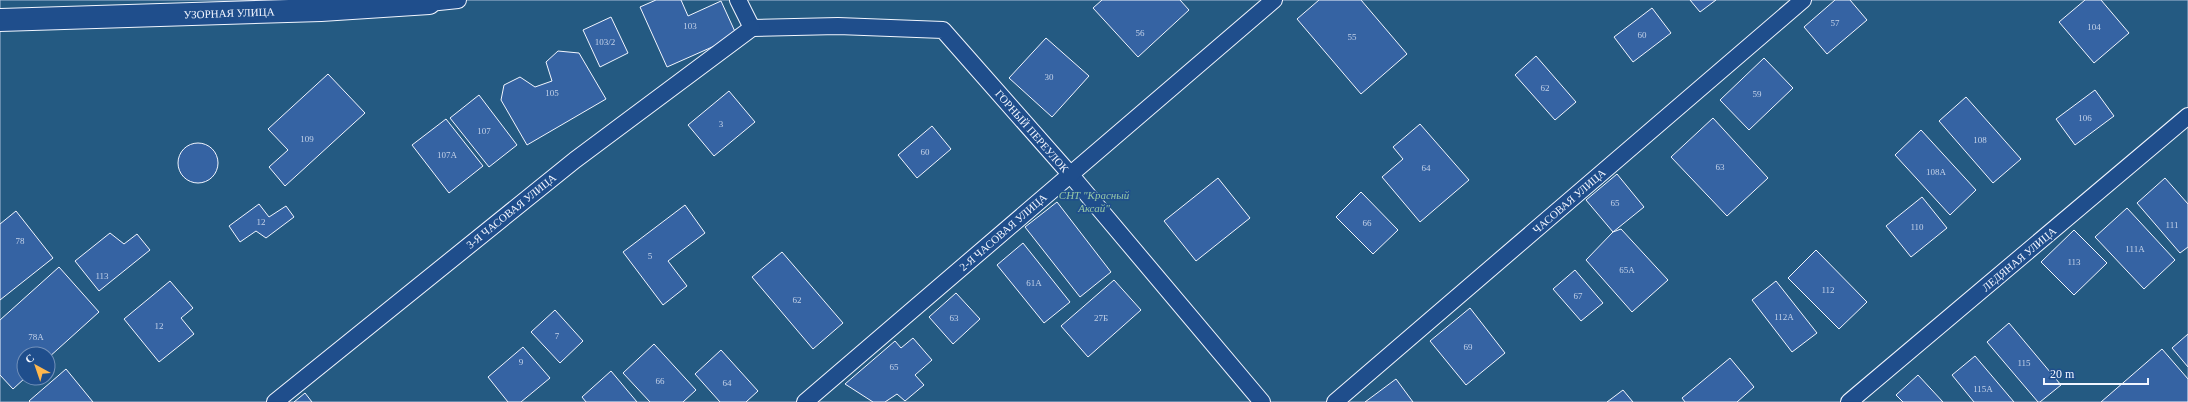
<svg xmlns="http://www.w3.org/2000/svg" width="2188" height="402" font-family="'Times New Roman',serif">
	<rect width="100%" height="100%" fill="#1f4e8c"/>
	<path fill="#245a82" stroke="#a8bbd7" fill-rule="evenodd" d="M0 0H2188V402H0ZM24 354H48V378H24Z"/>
	<g fill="#3563a3" stroke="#f2f6ff">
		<path d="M656 0H681L688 16 721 1 737 36 667 67 640 7Z"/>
		<path d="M1102 0H1180L1189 10 1138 57 1093 8Z"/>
		<path d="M1319 0H1361L1407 54 1361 94 1297 19Z"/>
		<path d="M1690 0H1716L1700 12Z"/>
		<path d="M1835 0H1850L1867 20 1827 54 1804 27Z"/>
		<path d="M2085 0H2101L2129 33 2094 63 2059 22Z"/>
		<path d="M1652 8 1671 33 1633 62 1614 37Z"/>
		<path d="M611 17 628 53 600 67 583 30Z"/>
		<path d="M1046 38 1089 76 1052 117 1009 78Z"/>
		<path d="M558 51 579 53 606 99 527 145 501 100 504 85 520 77 535 87 552 81 546 62Z"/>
		<path d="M1536 56 1576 102 1555 120 1515 75Z"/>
		<path d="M1764 58 1793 88 1749 130 1720 100Z"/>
		<path d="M328 74 365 113 285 186 269 167 288 150 268 129Z"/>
		<path d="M2095 90 2114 116 2075 145 2056 119Z"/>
		<path d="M729 91 755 122 714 156 688 125Z"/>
		<path d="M479 95 517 145 489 167 450 118Z"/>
		<path d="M1966 97 2021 159 1993 183 1939 121Z"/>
		<path d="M1713 118 1768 178 1727 216 1671 157Z"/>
		<path d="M446 119 483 166 449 193 412 145Z"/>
		<path d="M1420 124 1469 180 1420 222 1382 177 1403 159 1393 147Z"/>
		<path d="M932 126 951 149 917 178 898 155Z"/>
		<path d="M1921 130 1976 190 1950 215 1895 155Z"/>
		<circle cx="198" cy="163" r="20"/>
		<path d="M1617 174 1644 207 1613 232 1586 200Z"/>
		<path d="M1218 178 1250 218 1196 261 1164 221Z"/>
		<path d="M2165 178 2188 204V247L2180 253 2137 203Z"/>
		<path d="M1361 192 1398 230 1373 254 1336 217Z"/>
		<path d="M1922 197 1947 228 1911 257 1886 226Z"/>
		<path d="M1057 202 1111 272 1080 297 1025 227Z"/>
		<path d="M259 204 269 217 286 206 294 217 266 238 256 231 240 242 229 226Z"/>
		<path d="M685 205 705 233 668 261 687 286 663 305 623 252Z"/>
		<path d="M2127 208 2175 260 2144 289 2095 237Z"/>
		<path d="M16 211 53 258 0 300V224Z"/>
		<path d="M1621 229 1668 280 1632 312 1586 260 1613 232Z"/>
		<path d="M2074 230 2107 263 2074 295 2041 262Z"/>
		<path d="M110 233 124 244 137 234 150 250 99 291 75 261Z"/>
		<path d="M1023 243 1070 302 1044 323 997 265Z"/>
		<path d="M1816 250 1867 302 1839 329 1788 278Z"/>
		<path d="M782 252 843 323 813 349 752 277Z"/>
		<path d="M59 267 99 312 48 358V354H24L25 378 13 389 0 375V320Z"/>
		<path d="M1575 270 1603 303 1581 321 1553 289Z"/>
		<path d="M1114 280 1141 310 1088 357 1061 326Z"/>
		<path d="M170 281 193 308 181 318 194 334 159 362 124 319Z"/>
		<path d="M1776 281 1817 333 1792 352 1752 300Z"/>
		<path d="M956 293 980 319 953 344 929 317Z"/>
		<path d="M1470 308 1505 353 1466 385 1430 341Z"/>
		<path d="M555 310 583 341 560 363 531 332Z"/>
		<path d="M2009 323 2061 385 2040 402H2038L1987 342Z"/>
		<path d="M2188 334V367L2172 348Z"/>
		<path d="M913 338 932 360 915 375 924 385 905 401 897 394 885 402H873L845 384 895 341 901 348Z"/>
		<path d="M654 344 696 390 683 402H650L623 373Z"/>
		<path d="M523 347 550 378 521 402H508L488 377Z"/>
		<path d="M2162 349 2188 379V402H2101Z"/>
		<path d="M721 350 758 391 746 402H720L695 374Z"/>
		<path d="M1975 356 2014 402H1974L1952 375Z"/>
		<path d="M1730 358 1754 387 1737 402H1685L1682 398Z"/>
		<path d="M66 369 93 402H30L29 401Z"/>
		<path d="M611 371 637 402H586L582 397Z"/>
		<path d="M1918 375 1943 402H1903L1896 395Z"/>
		<path d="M1396 379 1413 402H1365Z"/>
		<path d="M1623 390 1633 402H1607Z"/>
		<path d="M305 393 312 402H294Z"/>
	</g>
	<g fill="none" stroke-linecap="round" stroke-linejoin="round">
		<g stroke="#f2f6ff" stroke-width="18">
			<g id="service">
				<path d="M738 0 752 28 838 26 943 30 1070 174 1262 402"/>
				<path d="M429 3 458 0"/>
				<path d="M275 402 575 160 752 28"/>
				<path d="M805 402 1274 0"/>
				<path d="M1335 402 1803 0"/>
				<path d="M1849 402 2188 116"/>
			</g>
		</g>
		<g stroke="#f2f6ff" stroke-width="24">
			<path id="minor" d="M0 20 321 10 429 3 431 0"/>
		</g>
		<use href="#service" stroke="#1f4e8c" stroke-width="16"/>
		<use href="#minor" stroke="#1f4e8c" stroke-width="22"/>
	</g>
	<g text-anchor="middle" stroke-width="3" stroke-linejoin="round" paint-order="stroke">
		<g font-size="9" fill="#c3d1e8">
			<text x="1835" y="26">57</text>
			<text x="690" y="29">103</text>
			<text x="2094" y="30">104</text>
			<text x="1140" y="36">56</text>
			<text x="1642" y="38">60</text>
			<text x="1352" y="40">55</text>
			<text x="605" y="45">103/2</text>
			<text x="1049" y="80">30</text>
			<text x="1545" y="91">62</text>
			<text x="552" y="96">105</text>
			<text x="1757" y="97">59</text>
			<text x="2085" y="121">106</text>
			<text x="721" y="127">3</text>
			<text x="484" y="134">107</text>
			<text x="307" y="142">109</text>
			<text x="1980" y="143">108</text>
			<text x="925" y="155">60</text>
			<text x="447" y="158">107А</text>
			<text x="1720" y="170">63</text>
			<text x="1426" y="171">64</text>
			<text x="1936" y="175">108А</text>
			<text x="1615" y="206">65</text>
			<text x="261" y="225">12</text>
			<text x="1367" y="226">66</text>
			<text x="2172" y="228">111</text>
			<text x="1917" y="230">110</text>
			<text x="20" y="244">78</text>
			<text x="2135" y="252">111А</text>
			<text x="650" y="259">5</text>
			<text x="2074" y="265">113</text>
			<text x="1627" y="273">65А</text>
			<text x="102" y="279">113</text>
			<text x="1034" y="286">61А</text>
			<text x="1828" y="293">112</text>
			<text x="1578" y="299">67</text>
			<text x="797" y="303">62</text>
			<text x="1784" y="320">112А</text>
			<text x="954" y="321">63</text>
			<text x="1101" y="321">27Б</text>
			<text x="159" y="329">12</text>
			<text x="557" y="339">7</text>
			<text x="36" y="340">78А</text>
			<text x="1468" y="350">69</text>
			<text x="521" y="365">9</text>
			<text x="2024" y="366">115</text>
			<text x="894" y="370">65</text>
			<text x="660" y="384">66</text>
			<text x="727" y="386">64</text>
			<text x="1983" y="392">115А</text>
		</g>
		<g font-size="11" fill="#f2f6ff" stroke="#1f4e8c">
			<text transform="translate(229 13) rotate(-2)" y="4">УЗОРНАЯ УЛИЦА</text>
			<text transform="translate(1032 131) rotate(49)" y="4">ГОРНЫЙ ПЕРЕУЛОК</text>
			<text transform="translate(1569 201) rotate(-41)" y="4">ЧАСОВАЯ УЛИЦА</text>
			<text transform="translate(511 211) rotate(-39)" y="4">3-Я ЧАСОВАЯ УЛИЦА</text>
			<text transform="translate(1003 232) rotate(-41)" y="4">2-Я ЧАСОВАЯ УЛИЦА</text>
			<text transform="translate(2019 259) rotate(-40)" y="4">ЛЕДЯНАЯ УЛИЦА</text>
		</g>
		<g font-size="11" font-style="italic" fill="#97c8a6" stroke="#1f4e8c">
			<text x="1094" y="199">СНТ "Красный<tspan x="1094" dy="13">Аксай"</tspan></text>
		</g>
	</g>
	<g transform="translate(36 366) rotate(320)"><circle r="19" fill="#1f4e8c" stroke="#7391ba"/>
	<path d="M0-3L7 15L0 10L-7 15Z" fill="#ffb74d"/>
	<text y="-6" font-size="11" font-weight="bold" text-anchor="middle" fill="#f2f6ff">С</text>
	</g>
	<path d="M2044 378v6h104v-6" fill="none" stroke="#f2f6ff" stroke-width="2"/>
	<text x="2050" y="378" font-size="12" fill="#f2f6ff" stroke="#1f4e8c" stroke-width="3" paint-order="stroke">20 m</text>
</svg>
